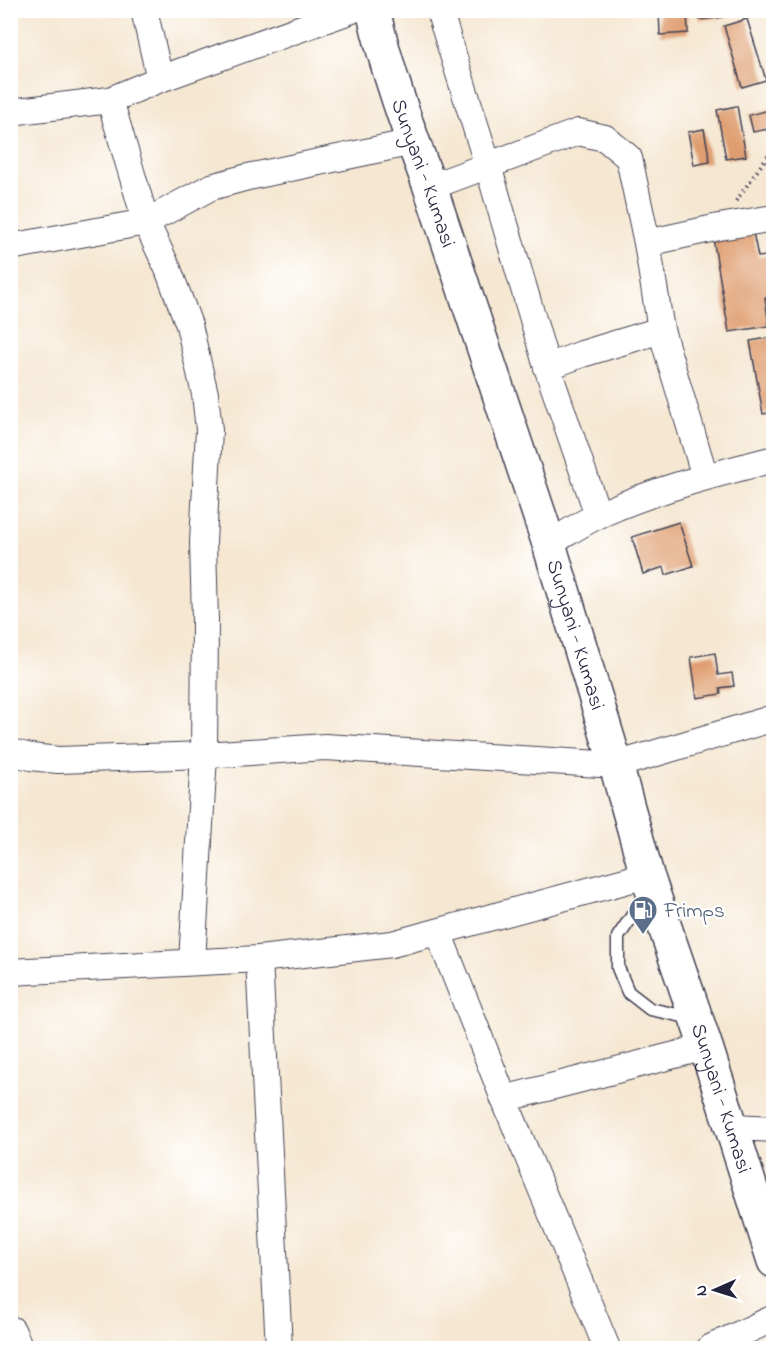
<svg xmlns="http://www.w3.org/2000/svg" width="784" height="1359" font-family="'Indie Flower',sans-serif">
	<rect width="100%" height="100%" fill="#fff"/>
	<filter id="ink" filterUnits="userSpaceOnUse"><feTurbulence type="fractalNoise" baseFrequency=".0167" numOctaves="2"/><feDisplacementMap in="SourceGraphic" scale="12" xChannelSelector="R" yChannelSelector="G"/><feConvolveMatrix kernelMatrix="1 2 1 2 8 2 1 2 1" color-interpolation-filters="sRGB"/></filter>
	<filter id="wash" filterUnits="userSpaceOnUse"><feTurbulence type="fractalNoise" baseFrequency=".008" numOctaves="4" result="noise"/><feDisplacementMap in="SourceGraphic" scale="24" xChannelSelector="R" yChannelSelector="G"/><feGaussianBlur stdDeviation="1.35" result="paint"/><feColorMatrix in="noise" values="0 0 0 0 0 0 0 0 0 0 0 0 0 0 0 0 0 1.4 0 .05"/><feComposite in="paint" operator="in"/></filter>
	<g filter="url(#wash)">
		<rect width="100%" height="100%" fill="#f5e7d1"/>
		<g id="blocks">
			<g fill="#df9e6f">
				<path d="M659 10H687L688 33 660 35Z"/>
				<path d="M698 10H723V17L700 20Z"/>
				<path d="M747 19 766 80 742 87 724 26Z"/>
				<path d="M737 106 746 156 726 159 717 110Z"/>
				<path d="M774 109V128L753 132 749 115Z"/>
				<path d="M704 129 710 162 694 165 688 132Z"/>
				<path d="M753 232 758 257 766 256 773 297 765 298 769 326 729 332 713 238Z"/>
				<path d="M774 337V412L763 414 750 341Z"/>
				<path d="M679 522 693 566 666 575 664 567 643 574 632 537Z"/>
				<path d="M715 653 718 675 732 673 734 686 720 688 721 694 697 698 691 657Z"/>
			</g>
		</g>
	</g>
	<g filter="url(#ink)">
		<use href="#blocks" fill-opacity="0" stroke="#424052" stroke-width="1.5"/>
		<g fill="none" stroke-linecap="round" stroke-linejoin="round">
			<g stroke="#424052" stroke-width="15">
				<path id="lane" d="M649 891 618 937V968L628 992 650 1009 692 1018"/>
			</g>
			<g stroke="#424052" stroke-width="28">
				<g id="street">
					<path d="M144 10 160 79"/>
					<path d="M439 10 488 166 547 367 598 515"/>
					<path d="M110 100 146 222 168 269 189 325 205 394 209 430 203 542 205 620 204 755 192 962"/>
					<path d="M10 112 110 100 160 79 352 10"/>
					<path d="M430 187 578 132 605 138 629 158 647 243 661 330 705 477"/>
					<path d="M647 243 719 227 774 218"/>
					<path d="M10 247 146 222 211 187 248 177 413 142"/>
					<path d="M547 367 582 354 661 330"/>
					<path d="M549 544C566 534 583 522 601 514 657 489 715 474 774 459"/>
					<path d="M10 752 31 757 58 760 204 755 325 747 616 765 774 718"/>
					<path d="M438 932 504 1099 607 1348"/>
					<path d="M259 959 279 1348"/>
					<path d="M10 972 259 959 392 944 647 875"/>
					<path d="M504 1099 706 1047"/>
					<path d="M732 1127 774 1129"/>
					<path d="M10 1330H12L20 1348"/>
					<path d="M710 1348 774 1318"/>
				</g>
			</g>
			<g stroke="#424052" stroke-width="36">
				<g id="primary">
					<path id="s1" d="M373 10C387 71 408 129 430 187L549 544 616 765 647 875 706 1047 774 1261"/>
				</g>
			</g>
			<path stroke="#424052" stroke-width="4" stroke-dasharray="1.5 4.5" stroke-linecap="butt" d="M736 201 774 147"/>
			<use href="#lane" stroke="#fff" stroke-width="12"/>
			<use href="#street" stroke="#fff" stroke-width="26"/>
			<use href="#primary" stroke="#fff" stroke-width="33"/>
		</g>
	</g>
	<defs>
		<g id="fuel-pin" transform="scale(1.5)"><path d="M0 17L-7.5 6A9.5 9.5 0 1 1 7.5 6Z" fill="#5c6f8a" stroke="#fff"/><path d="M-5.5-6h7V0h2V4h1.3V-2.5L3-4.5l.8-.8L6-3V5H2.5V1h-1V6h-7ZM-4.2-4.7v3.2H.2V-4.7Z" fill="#fff"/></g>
	</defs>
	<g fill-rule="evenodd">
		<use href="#fuel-pin" x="643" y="910"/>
	</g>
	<g text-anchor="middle" stroke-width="4.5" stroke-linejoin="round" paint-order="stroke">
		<g font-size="21" fill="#22223b" stroke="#fff">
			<text dy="7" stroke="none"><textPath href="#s1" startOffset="171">Sunyani - Kumasi</textPath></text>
			<text dy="7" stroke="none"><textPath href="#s1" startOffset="657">Sunyani - Kumasi</textPath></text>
			<text dy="7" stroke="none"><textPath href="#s1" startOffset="1143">Sunyani - Kumasi</textPath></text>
		</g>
		<g font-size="21" fill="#4e5e75" stroke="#fff" text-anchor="start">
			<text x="664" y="917">Frimps</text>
		</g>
	</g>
	<rect width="784" height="1359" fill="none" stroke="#fff" stroke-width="36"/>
	<g transform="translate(715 1290) rotate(267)" stroke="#ffffff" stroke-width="4.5" paint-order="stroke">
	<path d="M0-4.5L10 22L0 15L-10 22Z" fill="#22223b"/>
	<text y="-9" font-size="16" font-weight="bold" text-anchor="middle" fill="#22223b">N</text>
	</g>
</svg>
